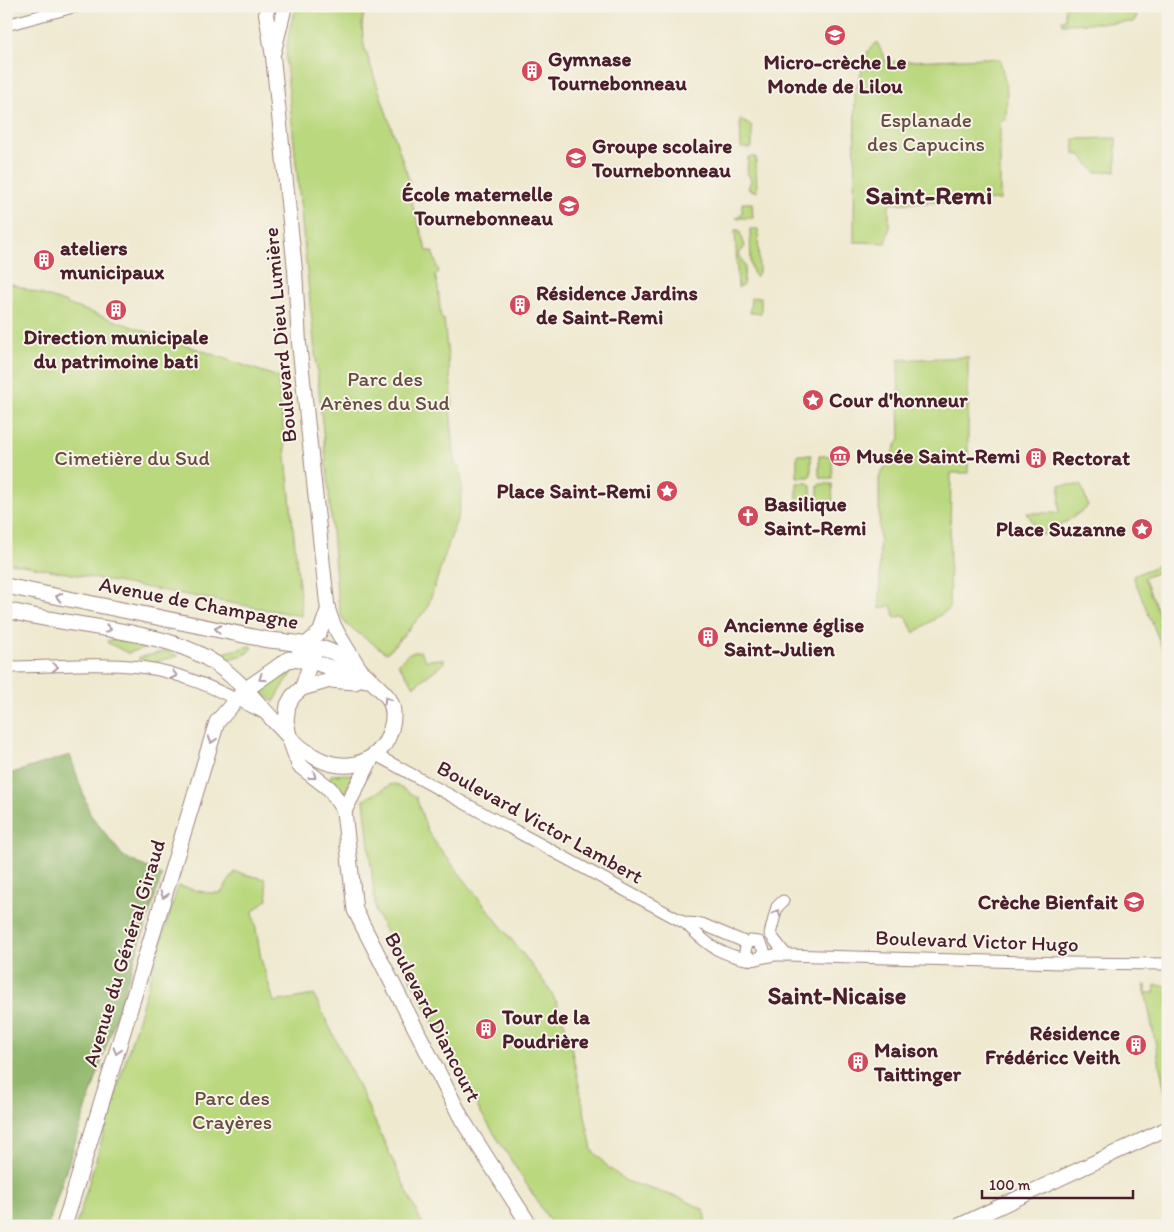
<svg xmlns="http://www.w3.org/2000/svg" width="1174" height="1232" font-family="Itim,sans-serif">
	<rect width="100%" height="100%" fill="#f7f3e8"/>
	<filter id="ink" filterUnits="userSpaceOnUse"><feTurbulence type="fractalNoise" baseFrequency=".02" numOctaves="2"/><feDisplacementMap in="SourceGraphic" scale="10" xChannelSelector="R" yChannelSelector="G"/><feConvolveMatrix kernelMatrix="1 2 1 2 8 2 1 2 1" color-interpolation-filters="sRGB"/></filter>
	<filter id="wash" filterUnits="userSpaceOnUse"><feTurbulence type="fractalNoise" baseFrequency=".0096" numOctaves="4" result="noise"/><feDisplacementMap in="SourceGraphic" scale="20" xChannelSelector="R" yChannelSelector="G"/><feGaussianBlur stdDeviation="1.12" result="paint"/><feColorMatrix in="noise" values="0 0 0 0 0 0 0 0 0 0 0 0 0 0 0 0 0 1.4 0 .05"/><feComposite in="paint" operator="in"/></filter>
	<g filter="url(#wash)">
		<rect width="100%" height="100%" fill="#efe9d0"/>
		<g fill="#bad87e" stroke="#827c54">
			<path d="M298 6H365L362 24 364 46 410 183 407 187 427 251H432L439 272 435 275 438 287 441 318 444 320 453 405 450 408 455 465 460 467 462 488 459 513 427 609 391 649 386 653 347 625C339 616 339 604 337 593L328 481 286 63C286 44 289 24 298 6Z"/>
			<path d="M1065 6H1135L1137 17 1133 22 1062 24V20H1065Z"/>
			<path d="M877 42 886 62 984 58 1000 59 1007 91 1006 120 1000 122V200L889 204V230L886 243 854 242 855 92 868 51Z"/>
			<path d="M740 119 752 127V148H741Z"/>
			<path d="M1116 138V171L1095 172 1081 155 1074 154V139Z"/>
			<path d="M748 157H756L757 192 748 189 751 180 747 172Z"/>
			<path d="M742 203H752L753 218H736L742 213Z"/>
			<path d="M750 229H758L759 273 755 277 751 266Z"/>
			<path d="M735 230H739L745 246 739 254 745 267 743 285 738 288Z"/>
			<path d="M6 282 67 303V304L278 377 302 616 6 562Z"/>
			<path d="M761 297V313H750L751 298Z"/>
			<path d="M968 357V473H951L949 609 914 633 905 615 895 618 891 605 880 609 879 478 900 438 898 360Z"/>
			<path d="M797 455H811V475L809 477H797Z"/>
			<path d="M819 456H832V478H820L819 475Z"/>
			<path d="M797 483H808L811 486V507H797Z"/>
			<path d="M820 484H832L833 507H818V486Z"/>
			<path d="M1060 485H1081L1088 505 1086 508 1047 535 1040 534 1027 513H1059Z"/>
			<path d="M1168 561V568L1144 578 1162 621 1159 623 1168 644V662L1133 576Z"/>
			<path d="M110 640 127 641 149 647 128 653 108 643 107 641Z"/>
			<path d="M249 646 253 647 245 655 224 660 216 655Z"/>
			<path d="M166 651 178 656 151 663 138 658Z"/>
			<path d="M420 651 426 660 444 659V663L414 686 398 664 409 653Z"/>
			<path d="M294 667 296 668 285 683 274 702 261 691 277 677Z"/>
			<path d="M350 774 352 777 345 791 341 792 330 780 331 775Z"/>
			<path d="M395 784 416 797 428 832 437 845 526 958 547 986 556 1001 569 1036 592 1150 609 1168 626 1181 683 1199 704 1210 706 1226H553L481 1113 376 913 364 800 390 785Z"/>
			<path d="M235 872 265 879 268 899 253 911 261 959 274 1002 314 995 363 1096 423 1226H76L178 886 208 893H221Z"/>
			<path d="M1144 985H1146V993H1154L1155 985 1168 986V1107Z"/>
		</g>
		<path fill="#93b86d" stroke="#6e6c4c" d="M70 755 90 814 123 856 162 875 48 1226H6V775Z"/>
	</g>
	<g filter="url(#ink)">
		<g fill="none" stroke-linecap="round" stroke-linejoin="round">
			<g stroke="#9c847e" stroke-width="13">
				<g id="tertiary">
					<path d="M6 25 77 6"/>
					<path d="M6 667C50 667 96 662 140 667 184 672 224 693 264 713"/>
					<path d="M376 755 685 923C695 932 704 942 715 948 723 953 748 962 757 959 761 958 763 954 764 950L759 942 750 941 746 946 745 952 751 959"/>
					<path d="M783 901 777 907 770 934 786 955"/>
					<path d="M685 923 702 924 747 943"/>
					<path d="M759 958 775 955H786L1062 963 1168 964"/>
				</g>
			</g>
			<g stroke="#9c847e" stroke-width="16">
				<g id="secondary">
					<path d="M268 6 266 14 273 57 295 270 299 343 327 603C330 626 348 649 360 669"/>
					<path d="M274 51 285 6"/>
					<path d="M299 650 320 632 328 609"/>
					<path d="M302 688 314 652"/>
					<path d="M958 1226 1168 1128"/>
				</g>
			</g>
			<g stroke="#9c847e" stroke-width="17">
				<g id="primary">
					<path d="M6 586 263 639C284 642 306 643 327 650 342 655 356 666 368 677 374 684 384 691 389 699 394 708 394 719 391 729 383 758 355 772 326 762 316 759 308 753 300 747 270 721 248 686 216 664 186 643 150 637 115 630 79 624 42 619 6 610"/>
					<path d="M355 682 330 680 302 688 293 696 288 705 286 720 289 737 299 765 330 789 344 811 355 910 363 926 463 1121 530 1226"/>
					<path d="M344 811 371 759"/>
					<path d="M64 1226 217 722 245 690 289 659 311 661 366 680"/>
				</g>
			</g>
			<use href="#tertiary" stroke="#fff" stroke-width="11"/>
			<use href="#secondary" stroke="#fff" stroke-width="14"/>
			<use href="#primary" stroke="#fff" stroke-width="15"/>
		</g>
		<defs><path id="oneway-chevron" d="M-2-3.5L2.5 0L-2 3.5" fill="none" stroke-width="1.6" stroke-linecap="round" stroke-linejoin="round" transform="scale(1.25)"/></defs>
		<g stroke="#ae9aa0">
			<use href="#oneway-chevron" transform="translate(59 597) rotate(-168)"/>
			<use href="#oneway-chevron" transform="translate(108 629) rotate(10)"/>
			<use href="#oneway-chevron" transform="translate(218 629) rotate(-168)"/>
			<use href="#oneway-chevron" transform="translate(55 667) rotate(-1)"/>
			<use href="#oneway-chevron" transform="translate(174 675) rotate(14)"/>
			<use href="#oneway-chevron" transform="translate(262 678) rotate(145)"/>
			<use href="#oneway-chevron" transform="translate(387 700) rotate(-121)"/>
			<use href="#oneway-chevron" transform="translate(212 740) rotate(107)"/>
			<use href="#oneway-chevron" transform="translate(313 776) rotate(37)"/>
			<use href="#oneway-chevron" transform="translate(164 895) rotate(107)"/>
			<use href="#oneway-chevron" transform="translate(777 913) rotate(-70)"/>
			<use href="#oneway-chevron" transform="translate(117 1051) rotate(107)"/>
		</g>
	</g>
	<defs>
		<g id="school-disc" transform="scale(1.125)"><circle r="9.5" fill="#d1495b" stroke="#f7f3e8"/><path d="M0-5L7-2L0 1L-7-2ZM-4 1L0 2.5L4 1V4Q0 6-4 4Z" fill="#fff"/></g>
		<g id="building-disc" transform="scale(1.125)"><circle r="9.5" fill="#d1495b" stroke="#f7f3e8"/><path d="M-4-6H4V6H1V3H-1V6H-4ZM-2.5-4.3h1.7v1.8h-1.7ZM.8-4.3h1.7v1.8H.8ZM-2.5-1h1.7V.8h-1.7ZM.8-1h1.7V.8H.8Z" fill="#fff"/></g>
		<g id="sight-disc" transform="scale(1.125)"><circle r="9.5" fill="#d1495b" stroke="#f7f3e8"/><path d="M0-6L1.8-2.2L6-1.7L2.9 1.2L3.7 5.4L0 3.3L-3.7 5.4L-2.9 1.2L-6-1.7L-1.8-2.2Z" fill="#fff"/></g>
		<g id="museum-disc" transform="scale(1.125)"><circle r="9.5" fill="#d1495b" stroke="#f7f3e8"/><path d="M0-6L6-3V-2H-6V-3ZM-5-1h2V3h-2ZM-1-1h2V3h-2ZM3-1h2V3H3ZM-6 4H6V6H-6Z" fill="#fff"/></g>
		<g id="church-disc" transform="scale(1.125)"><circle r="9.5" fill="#d1495b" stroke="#f7f3e8"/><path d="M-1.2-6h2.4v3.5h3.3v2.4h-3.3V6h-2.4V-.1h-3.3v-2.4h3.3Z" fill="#fff"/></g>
	</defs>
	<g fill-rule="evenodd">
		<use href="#school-disc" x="835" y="35"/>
		<use href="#building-disc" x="532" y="71"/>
		<use href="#school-disc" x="576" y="158"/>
		<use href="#school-disc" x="569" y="206"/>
		<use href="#building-disc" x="44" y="260"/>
		<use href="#building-disc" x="520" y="305"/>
		<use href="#building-disc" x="116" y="310"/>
		<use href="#sight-disc" x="813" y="400"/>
		<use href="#museum-disc" x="840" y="456"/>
		<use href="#building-disc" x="1036" y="458"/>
		<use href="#sight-disc" x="667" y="491"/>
		<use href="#church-disc" x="748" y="516"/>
		<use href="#sight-disc" x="1142" y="529"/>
		<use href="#building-disc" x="708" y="637"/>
		<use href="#school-disc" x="1134" y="902"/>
		<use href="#building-disc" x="486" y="1029"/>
		<use href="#building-disc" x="1136" y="1045"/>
		<use href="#building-disc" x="858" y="1062"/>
	</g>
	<g text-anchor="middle" stroke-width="4" stroke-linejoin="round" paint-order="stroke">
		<g font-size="21" font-weight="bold" fill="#4a1f2b" stroke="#f7f3e8" text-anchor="start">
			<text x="548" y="66">Gymnase<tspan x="548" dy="24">Tournebonneau</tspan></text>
			<text x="835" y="69" text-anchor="middle">Micro-crèche Le<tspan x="835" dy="24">Monde de Lilou</tspan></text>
			<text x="592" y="153">Groupe scolaire<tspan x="592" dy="24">Tournebonneau</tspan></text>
			<text x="553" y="201" text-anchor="end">École maternelle<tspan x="553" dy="24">Tournebonneau</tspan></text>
			<text x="60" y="255">ateliers<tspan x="60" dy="24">municipaux</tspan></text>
			<text x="536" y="300">Résidence Jardins<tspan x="536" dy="24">de Saint-Remi</tspan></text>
			<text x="116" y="344" text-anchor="middle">Direction municipale<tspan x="116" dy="24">du patrimoine bati</tspan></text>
			<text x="829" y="407">Cour d'honneur</text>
			<text x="856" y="463">Musée Saint-Remi</text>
			<text x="1052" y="465">Rectorat</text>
			<text x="651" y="498" text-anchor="end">Place Saint-Remi</text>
			<text x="764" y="511">Basilique<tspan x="764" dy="24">Saint-Remi</tspan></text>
			<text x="1126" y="536" text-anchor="end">Place Suzanne</text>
			<text x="724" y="632">Ancienne église<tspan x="724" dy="24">Saint-Julien</tspan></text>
			<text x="1118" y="909" text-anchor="end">Crèche Bienfait</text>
			<text x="502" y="1024">Tour de la<tspan x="502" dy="24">Poudrière</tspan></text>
			<text x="1120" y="1040" text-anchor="end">Résidence<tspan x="1120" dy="24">Frédéricc Veith</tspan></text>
			<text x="874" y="1057">Maison<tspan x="874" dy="24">Taittinger</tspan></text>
		</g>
		<g font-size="21" fill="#664d40" stroke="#f7f3e8">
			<text x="926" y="127">Esplanade<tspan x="926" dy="24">des Capucins</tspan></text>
			<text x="385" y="386">Parc des<tspan x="385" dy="24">Arènes du Sud</tspan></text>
			<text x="132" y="465">Cimetière du Sud</text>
			<text x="232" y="1105">Parc des<tspan x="232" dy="24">Crayères</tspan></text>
		</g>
		<g font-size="21" fill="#4a1f2b" stroke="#f7f3e8">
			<text transform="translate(280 335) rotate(-95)" y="7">Boulevard Dieu Lumière</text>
			<text transform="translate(199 603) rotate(11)" y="7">Avenue de Champagne</text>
			<text transform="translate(540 822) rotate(29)" y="7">Boulevard Victor Lambert</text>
			<text transform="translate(977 941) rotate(2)" y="7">Boulevard Victor Hugo</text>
			<text transform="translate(124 953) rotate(-73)" y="7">Avenue du Général Giraud</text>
			<text transform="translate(433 1017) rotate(63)" y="7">Boulevard Diancourt</text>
		</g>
		<g font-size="24" font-weight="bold" fill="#4a1f2b" stroke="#f7f3e8">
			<text x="837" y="1004">Saint-Nicaise</text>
		</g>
		<g font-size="26" font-weight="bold" fill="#4a1f2b" stroke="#f7f3e8">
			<text x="929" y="204">Saint-Remi</text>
		</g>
	</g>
	<rect width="1174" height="1232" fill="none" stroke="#f7f3e8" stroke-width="25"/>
	<path d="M982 1190v8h151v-8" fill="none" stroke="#4a1f2b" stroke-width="2.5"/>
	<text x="989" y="1190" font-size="15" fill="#4a1f2b" stroke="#f7f3e8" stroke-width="4" paint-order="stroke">100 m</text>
</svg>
